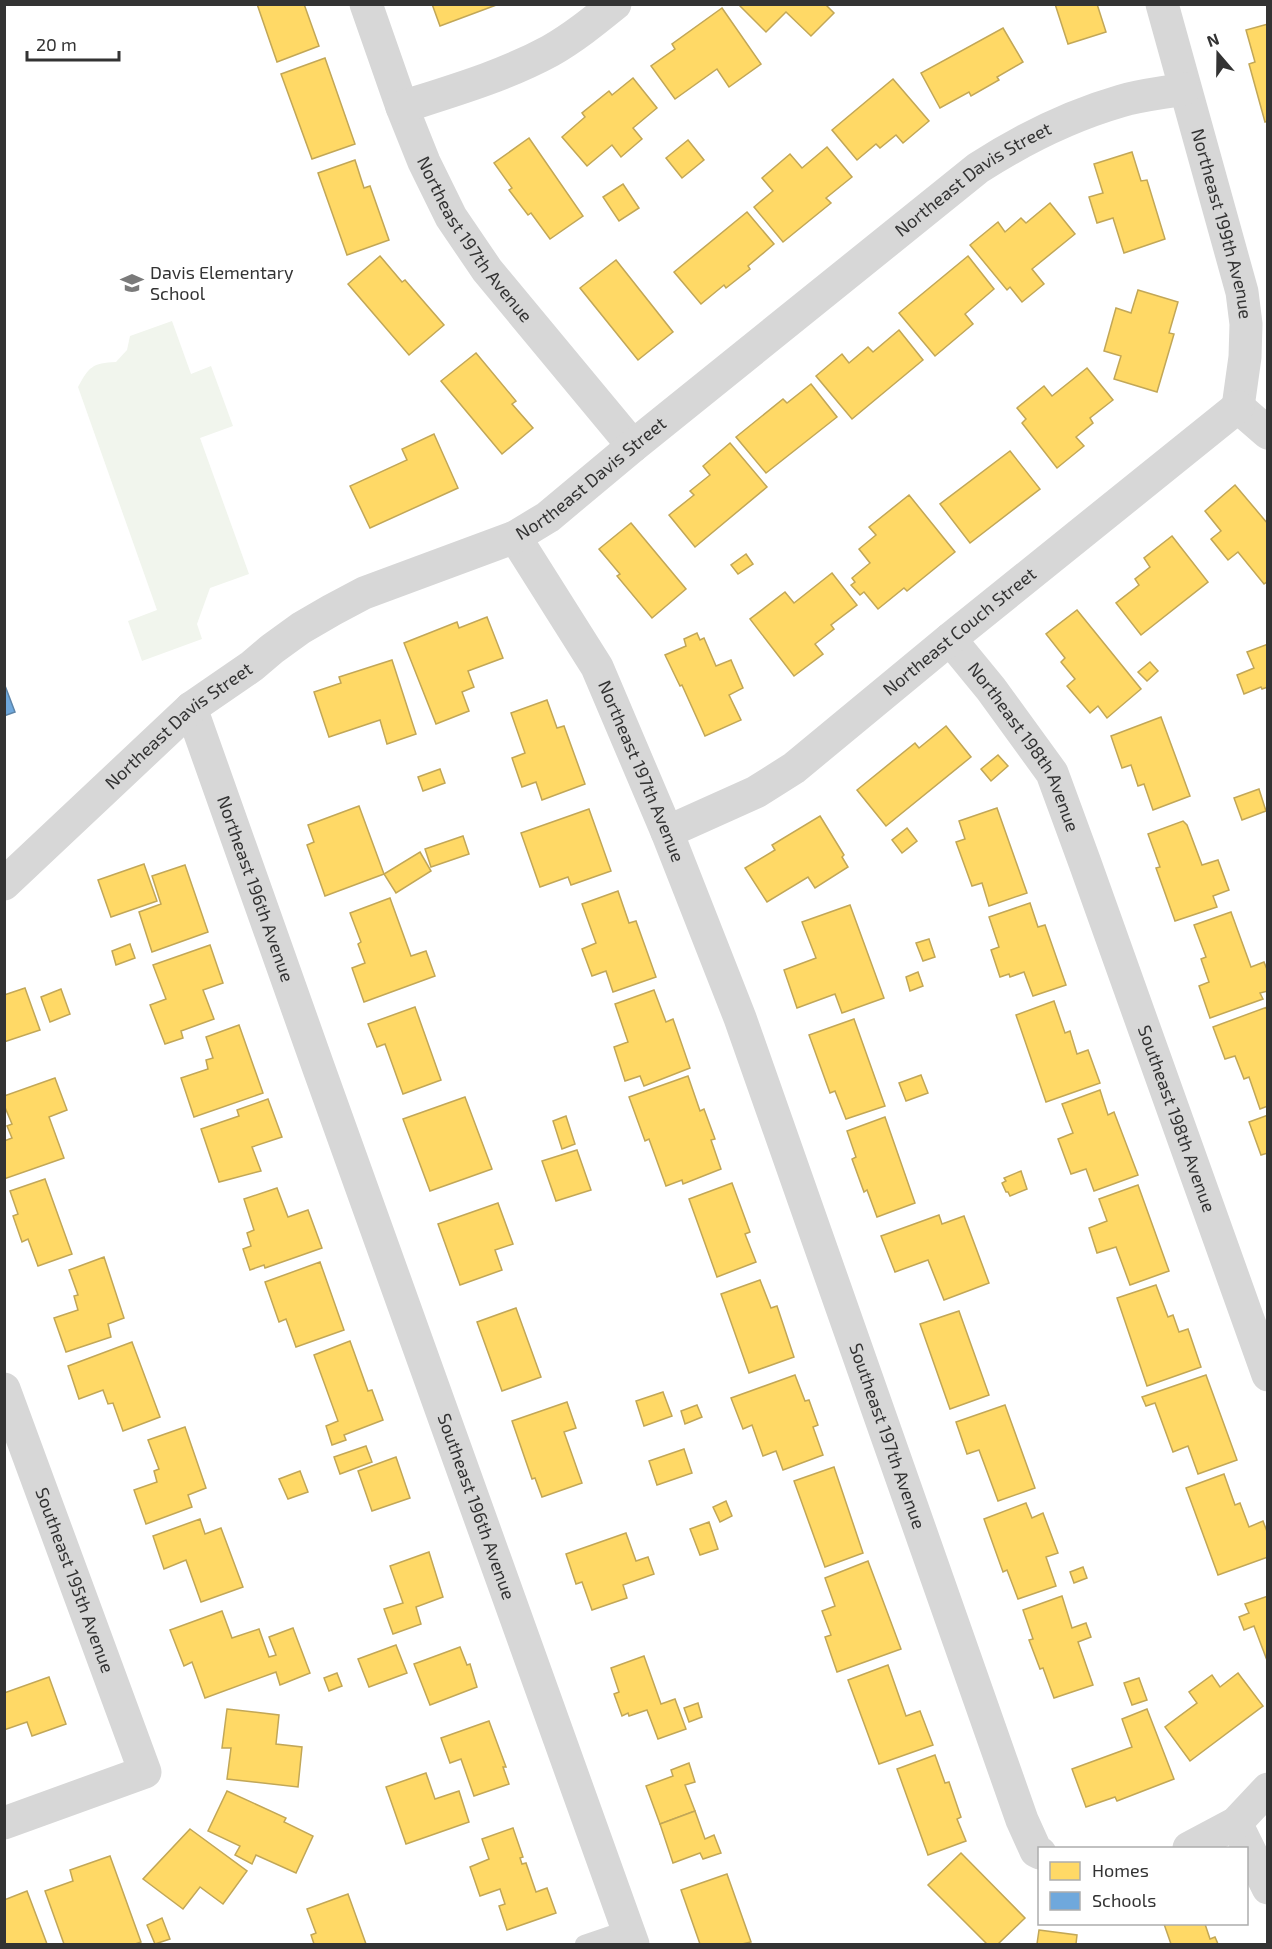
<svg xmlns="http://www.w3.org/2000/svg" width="1272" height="1949" font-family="'Exo 2',sans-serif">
	<rect width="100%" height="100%" fill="#fff"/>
	<path fill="#f1f5ed" d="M172 321 191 374 211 366 233 426 200 438 249 574 210 588 197 624 202 639 142 661 128 621 157 610 78 387C89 367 92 363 116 362L127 350 130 336Z"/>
	<g fill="#ffd966" stroke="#c2a757" stroke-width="1.5">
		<path d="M257 4H304L319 46 277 62Z"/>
		<path d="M432 4H499L440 26Z"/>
		<path d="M738 4H825L834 13 811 36 786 12 766 32Z"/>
		<path d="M1055 4H1097L1106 32 1068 44Z"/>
		<path d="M722 8 761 64 729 87 717 69 675 99 651 66 675 49 672 44Z"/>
		<path d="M1268 24V121L1265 122 1249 64 1255 62 1246 30Z"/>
		<path d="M1003 28 1023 62 997 77 999 80 971 96 969 92 940 108 921 73Z"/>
		<path d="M325 58 355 144 312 159 281 74Z"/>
		<path d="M633 78 657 108 633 128 642 139 621 157 612 145 587 166 562 137 585 117 582 113 609 91 612 95Z"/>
		<path d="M893 79 929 121 903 143 896 135 880 148 876 144 857 160 832 130Z"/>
		<path d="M529 138 583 216 550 239 531 213 528 215 509 190 512 188 494 163Z"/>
		<path d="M688 140 704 160 682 178 666 158Z"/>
		<path d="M827 147 852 177 826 198 831 203 783 242 754 207 773 191 762 178 790 154 802 168Z"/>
		<path d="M1132 152 1141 181 1147 180 1165 239 1124 253 1113 218 1097 223 1089 197 1103 193 1094 164Z"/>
		<path d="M355 160 364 188 370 186 389 240 347 255 318 173Z"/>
		<path d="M623 184 639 208 619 221 603 197Z"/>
		<path d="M1050 203 1075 234 1032 269 1044 284 1022 302 1010 287 1007 290 970 245 998 222 1005 232 1021 218 1026 223Z"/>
		<path d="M747 212 774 244 748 266 750 269 726 288 724 285 701 304 674 272Z"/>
		<path d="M380 256 402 282 405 280 444 325 409 355 348 284Z"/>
		<path d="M968 256 994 289 965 314 973 324 935 356 899 313Z"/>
		<path d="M616 260 673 332 638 360 580 288Z"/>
		<path d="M1138 290 1178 302 1169 333 1174 334 1157 392 1114 379 1121 356 1104 351 1116 308 1131 313Z"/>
		<path d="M899 330 923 360 852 419 816 376 842 354 849 363 868 347 873 352Z"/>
		<path d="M476 353 516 401 512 404 533 428 502 454 441 381Z"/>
		<path d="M1087 368 1113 400 1090 418 1093 423 1076 437 1084 446 1057 468 1022 423 1026 419 1017 408 1044 386 1052 396Z"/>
		<path d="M811 384 837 417 766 473 736 437 783 399 787 403Z"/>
		<path d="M434 434 458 488 370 528 350 486 407 460 402 449Z"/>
		<path d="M730 443 767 487 695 547 669 515 694 495 690 491 710 475 703 466Z"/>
		<path d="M1010 451 1040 489 970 543 940 504Z"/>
		<path d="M1235 485 1268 524V581L1264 584 1238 552 1228 560 1211 539 1221 531 1205 511Z"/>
		<path d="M909 495 955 552 907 591 904 588 878 609 864 592 860 595 851 585 855 582 852 578 870 563 859 549 876 535 869 527Z"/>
		<path d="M631 523 686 589 652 618 617 576 620 574 599 549Z"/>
		<path d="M1172 536 1208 582 1141 635 1116 603 1139 585 1135 579 1150 567 1144 558Z"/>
		<path d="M746 554 753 564 738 574 731 565Z"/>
		<path d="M832 573 857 605 831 625 834 629 815 644 823 654 794 676 750 619 785 592 794 603Z"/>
		<path d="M1077 610 1141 689 1107 718 1098 706 1090 713 1067 686 1075 679 1061 662 1065 658 1046 634Z"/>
		<path d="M487 617 503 658 468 671 474 687 462 692 469 711 436 724 404 643 457 622 459 628Z"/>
		<path d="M697 633 700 640 704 638 716 666 731 660 743 688 729 695 741 720 705 736 682 685 680 686 665 655 686 646 684 639Z"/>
		<path d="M1268 644V687L1262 689 1261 687 1244 694 1237 675 1254 668 1247 652Z"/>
		<path d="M392 660 416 734 387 744 380 720 329 737 314 692 341 683 339 677Z"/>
		<path d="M1150 662 1158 671 1147 681 1138 672Z"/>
		<path d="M547 700 557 728 564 726 585 784 542 800 536 782 522 787 512 758 525 753 511 713Z"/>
		<path d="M1161 717 1190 796 1153 810 1144 784 1138 786 1131 765 1122 768 1111 736Z"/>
		<path d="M946 726 971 757 886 826 857 790 915 743 919 748Z"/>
		<path d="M998 755 1008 766 991 781 981 769Z"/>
		<path d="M440 769 445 783 423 791 418 777Z"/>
		<path d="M1259 789 1266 811 1242 820 1234 798Z"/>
		<path d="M359 806 384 874 325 896 307 845 314 842 308 825Z"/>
		<path d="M997 808 1027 893 989 906 982 883 972 886 956 842 965 839 959 821Z"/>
		<path d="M589 809 611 871 571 885 568 877 540 887 521 833Z"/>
		<path d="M820 816 844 855 842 857 848 867 815 888 808 877 767 902 745 868 775 850 772 845Z"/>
		<path d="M1183 821 1187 825 1202 865 1218 860 1229 890 1213 896 1217 907 1175 921 1156 868 1160 867 1148 834Z"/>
		<path d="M907 828 917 841 902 853 892 840Z"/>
		<path d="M463 836 469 854 431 867 425 849Z"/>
		<path d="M420 852 431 871 396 893 384 874Z"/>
		<path d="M144 864 157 901 111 917 98 880Z"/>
		<path d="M185 865 208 932 152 952 139 912 161 904 152 876Z"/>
		<path d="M618 891 629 923 636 921 656 977 613 992 606 971 592 976 582 949 596 943 582 904Z"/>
		<path d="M390 898 411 956 426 951 435 976 364 1002 352 968 365 963 358 944 361 942 350 913Z"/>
		<path d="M1030 903 1038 927 1045 925 1066 985 1033 996 1024 972 1010 977 1009 974 1000 977 991 950 999 947 989 917Z"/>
		<path d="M850 905 884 998 842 1013 835 994 797 1008 784 970 816 958 802 922Z"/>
		<path d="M1231 912 1251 967 1264 962 1268 972V991L1260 993 1263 999 1210 1018 1199 986 1209 982 1201 959 1206 957 1194 925Z"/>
		<path d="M929 939 935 957 923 961 916 943Z"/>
		<path d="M130 944 135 958 116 965 112 951Z"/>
		<path d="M210 945 223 983 203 990 214 1019 181 1031 183 1038 165 1044 150 1005 166 999 153 965Z"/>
		<path d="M918 972 923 986 910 991 906 977Z"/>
		<path d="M25 988 40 1030 4 1042V995Z"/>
		<path d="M61 989 70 1014 50 1022 41 997Z"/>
		<path d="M654 990 666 1022 673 1019 690 1068 644 1086 640 1076 625 1081 614 1047 628 1042 615 1004Z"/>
		<path d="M1054 1001 1065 1033 1070 1031 1077 1054 1088 1050 1100 1083 1046 1102 1016 1015Z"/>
		<path d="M415 1007 441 1080 403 1094 385 1044 377 1047 368 1024Z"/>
		<path d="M1267 1007 1268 1106 1260 1109 1249 1077 1244 1079 1235 1056 1225 1059 1213 1027Z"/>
		<path d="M854 1019 885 1106 846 1119 835 1091 830 1093 809 1035Z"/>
		<path d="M239 1025 263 1093 194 1117 181 1078 208 1069 206 1060 213 1058 206 1037Z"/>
		<path d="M921 1075 928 1093 906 1101 899 1083Z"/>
		<path d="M688 1076 700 1111 704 1109 715 1139 711 1140 721 1169 683 1184 682 1180 666 1186 649 1139 645 1141 629 1097Z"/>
		<path d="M55 1078 67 1110 49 1117 64 1158 4 1179V1141L12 1138 7 1126 12 1124 4 1105V1096Z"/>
		<path d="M1100 1090 1108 1115 1114 1112 1138 1175 1094 1191 1086 1169 1071 1174 1058 1139 1073 1133 1062 1104Z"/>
		<path d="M465 1097 492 1169 430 1191 403 1119Z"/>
		<path d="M268 1099 282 1137 252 1147 261 1171 219 1182 201 1129 239 1116 237 1110Z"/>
		<path d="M1268 1115V1153L1261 1155 1249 1122Z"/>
		<path d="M566 1116 575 1144 562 1149 553 1121Z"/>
		<path d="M885 1117 915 1203 877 1217 867 1190 864 1192 852 1159 856 1157 847 1131Z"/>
		<path d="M577 1150 591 1190 556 1201 542 1161Z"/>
		<path d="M1021 1171 1027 1189 1010 1196 1008 1192H1006L1002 1183 1006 1181 1004 1178Z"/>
		<path d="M45 1179 72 1254 38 1266 28 1239 22 1242 13 1216 18 1214 10 1191Z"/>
		<path d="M732 1183 750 1232 745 1234 756 1262 717 1277 689 1199Z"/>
		<path d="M1138 1185 1169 1271 1130 1285 1116 1247 1097 1253 1089 1228 1107 1221 1099 1199Z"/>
		<path d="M277 1188 288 1217 308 1210 322 1248 265 1268 264 1265 250 1270 243 1249 251 1246 247 1233 254 1230 244 1199Z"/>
		<path d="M498 1203 513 1244 495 1250 502 1270 460 1285 438 1224Z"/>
		<path d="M939 1215 942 1224 964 1216 989 1283 944 1300 928 1260 895 1272 881 1236Z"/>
		<path d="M104 1257 124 1318 108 1324 111 1337 66 1352 54 1318 78 1310 74 1296 78 1295 69 1270Z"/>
		<path d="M320 1262 344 1330 296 1347 286 1319 279 1322 265 1282Z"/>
		<path d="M760 1280 771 1308 777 1306 794 1357 749 1373 721 1294Z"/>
		<path d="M1156 1285 1168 1317 1173 1315 1179 1332 1188 1329 1201 1367 1147 1386 1117 1298Z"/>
		<path d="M516 1308 541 1377 502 1391 477 1322Z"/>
		<path d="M959 1311 989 1395 950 1409 920 1324Z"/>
		<path d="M350 1341 368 1391 372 1390 383 1420 344 1435 346 1440 332 1445 326 1426 338 1421 314 1355Z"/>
		<path d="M132 1342 160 1417 123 1431 113 1403 108 1404 103 1390 79 1399 68 1366Z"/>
		<path d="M795 1375 805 1401 809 1400 818 1425 813 1427 823 1455 783 1470 776 1451 763 1456 752 1425 743 1429 731 1398Z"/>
		<path d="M1206 1375 1237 1460 1198 1474 1188 1446 1173 1452 1155 1403 1146 1406 1142 1397Z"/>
		<path d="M663 1392 672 1416 644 1426 636 1401Z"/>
		<path d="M567 1402 576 1428 564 1432 582 1483 542 1497 535 1478 532 1479 512 1421Z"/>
		<path d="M697 1405 702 1417 685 1424 681 1411Z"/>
		<path d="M1005 1405 1035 1488 998 1501 979 1450 967 1454 956 1422Z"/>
		<path d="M185 1427 206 1488 188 1495 192 1507 146 1524 134 1490 157 1482 154 1471 159 1469 148 1440Z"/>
		<path d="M366 1446 372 1462 340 1474 334 1457Z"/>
		<path d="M684 1449 692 1473 657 1485 649 1461Z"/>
		<path d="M396 1457 410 1498 372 1511 358 1471Z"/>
		<path d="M834 1467 863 1553 825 1567 794 1481Z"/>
		<path d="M300 1471 308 1492 288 1499 279 1479Z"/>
		<path d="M1224 1474 1235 1505 1240 1503 1249 1527 1263 1521 1268 1534V1557L1218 1575 1186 1488Z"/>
		<path d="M726 1501 732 1516 720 1522 713 1507Z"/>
		<path d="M1026 1503 1032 1518 1043 1513 1058 1553 1046 1557 1056 1586 1018 1599 1007 1570 1003 1572 984 1519Z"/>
		<path d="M200 1519 205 1534 221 1528 243 1587 201 1602 186 1560 164 1569 153 1536Z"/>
		<path d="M709 1522 718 1549 700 1555 690 1529Z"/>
		<path d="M626 1533 636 1561 648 1557 654 1574 623 1585 627 1598 592 1610 582 1582 576 1584 566 1554Z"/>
		<path d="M429 1552 443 1597 416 1607 421 1624 393 1634 384 1609 403 1603 390 1566Z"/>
		<path d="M868 1561 901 1649 837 1672 825 1637 831 1635 822 1611 835 1606 825 1578Z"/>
		<path d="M1083 1567 1087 1578 1074 1583 1070 1572Z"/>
		<path d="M1062 1596 1072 1628 1086 1623 1091 1637 1078 1642 1093 1685 1054 1698 1043 1668 1040 1669 1029 1640 1033 1639 1023 1610Z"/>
		<path d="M1268 1596V1663L1254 1626 1244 1630 1239 1617 1249 1613 1245 1604Z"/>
		<path d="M222 1611 232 1638 259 1629 269 1657 276 1655 269 1637 293 1628 310 1673 280 1685 276 1672 205 1698 192 1662 184 1666 170 1630Z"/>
		<path d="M396 1645 407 1673 369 1687 358 1659Z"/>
		<path d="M460 1647 467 1665 470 1664 477 1687 430 1705 414 1664Z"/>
		<path d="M644 1656 661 1704 675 1699 686 1729 658 1739 647 1710 629 1716 628 1713 622 1716 614 1694 619 1692 611 1668Z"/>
		<path d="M888 1665 906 1716 920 1711 933 1745 879 1764 848 1680Z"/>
		<path d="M337 1673 342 1686 329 1691 324 1678Z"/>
		<path d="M1238 1673 1263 1706 1190 1761 1165 1727 1197 1703 1189 1692 1212 1675 1220 1687Z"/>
		<path d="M49 1677 66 1724 32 1736 27 1722 4 1730V1693Z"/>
		<path d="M1139 1678 1147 1700 1132 1705 1124 1683Z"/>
		<path d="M698 1703 702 1717 689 1722 684 1708Z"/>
		<path d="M227 1709 279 1715 276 1744 302 1747 298 1787 227 1779 231 1748H222Z"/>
		<path d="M1147 1709 1174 1779 1117 1801 1115 1797 1086 1807 1072 1769 1132 1747 1122 1719Z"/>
		<path d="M489 1721 506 1767H503L509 1784 474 1796 461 1759 450 1763 441 1738Z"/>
		<path d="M935 1755 945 1783 949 1782 961 1817 957 1819 966 1841 928 1855 897 1769Z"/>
		<path d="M689 1763 695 1782 685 1785 695 1811 660 1824 646 1786 673 1776 671 1770Z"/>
		<path d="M426 1773 435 1799 459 1791 469 1822 406 1844 386 1787Z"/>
		<path d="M227 1791 286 1818 284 1822 313 1836 296 1873 256 1855 252 1864 235 1855 240 1846 208 1831Z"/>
		<path d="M695 1811 705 1839 714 1835 721 1853 703 1859 700 1853 673 1863 660 1824Z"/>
		<path d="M513 1828 523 1857 520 1858 522 1864 526 1863 536 1892 547 1888 556 1913 507 1930 499 1906 505 1904 500 1889 480 1896 470 1867 489 1859 482 1839Z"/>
		<path d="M190 1829 247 1871 223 1904 200 1887 183 1909 143 1879Z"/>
		<path d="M961 1853 1025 1918 998 1944H987L928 1885Z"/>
		<path d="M110 1856 141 1942 135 1944H64L45 1891 73 1881 70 1870Z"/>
		<path d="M727 1874 751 1942 742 1944H700L681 1890Z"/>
		<path d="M27 1891 47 1944H4V1900Z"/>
		<path d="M348 1894 366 1944H314L311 1935 316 1933 307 1909Z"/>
		<path d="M162 1918 170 1939 155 1944 147 1925Z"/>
		<path d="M1164 1924H1205L1210 1939 1215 1937 1218 1944H1171Z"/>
		<path d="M1039 1930 1077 1935 1076 1944H1037Z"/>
	</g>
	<path fill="#6fa8dc" stroke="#5d85a9" stroke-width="1.5" d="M4 683 15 712 4 716Z"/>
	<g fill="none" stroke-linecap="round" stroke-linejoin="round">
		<path stroke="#d7d7d7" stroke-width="18" d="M584 1944 628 1929"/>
		<g stroke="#d7d7d7" stroke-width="33">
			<path id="s1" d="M366 4 402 107 424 162 451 217 487 270 633 446"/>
			<path id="s2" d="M1162 4 1242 292 1246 324 1245 357 1238 407"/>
			<path d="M402 107C452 91 504 76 550 51 573 38 594 21 615 4"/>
			<path d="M1238 407 1268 433"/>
			<path id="s3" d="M515 537 597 667 667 832 740 1018 1022 1820 1036 1851 1040 1853"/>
			<path id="s4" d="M950 639 991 689 1052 773 1085 863 1268 1375"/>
			<path id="s5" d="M191 708 319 1069 633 1944"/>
			<path id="s6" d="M667 832 756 792 794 768 950 639 1238 407"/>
			<path id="s7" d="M4 884 191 708 252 666 272 649 301 628 332 610 364 593 515 537 548 517 633 446 978 168C1023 139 1069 116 1121 101 1141 95 1163 93 1184 89"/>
			<path id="s8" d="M4 1389 145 1772 4 1823"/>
			<path d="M1236 1823 1268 1888"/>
			<path d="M1189 1848 1236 1823 1268 1789"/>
		</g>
	</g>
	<defs>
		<g id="school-bare" transform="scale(1.8)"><path d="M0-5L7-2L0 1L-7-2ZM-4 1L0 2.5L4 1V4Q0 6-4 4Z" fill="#7a7a7a" stroke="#fff" stroke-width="2.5" paint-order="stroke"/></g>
	</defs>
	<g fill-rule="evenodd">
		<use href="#school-bare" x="132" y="283"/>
	</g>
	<g text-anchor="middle" stroke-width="6" stroke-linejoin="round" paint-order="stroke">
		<g font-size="18" fill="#333" stroke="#fff">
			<text dy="6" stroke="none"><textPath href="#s7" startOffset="1208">Northeast Davis Street</textPath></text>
			<text dy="6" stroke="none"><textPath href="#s2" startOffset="228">Northeast 199th Avenue</textPath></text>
			<text dy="6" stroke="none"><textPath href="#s1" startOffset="261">Northeast 197th Avenue</textPath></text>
			<text dy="6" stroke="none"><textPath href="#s7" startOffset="722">Northeast Davis Street</textPath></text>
			<text dy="6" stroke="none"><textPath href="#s6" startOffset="357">Northeast Couch Street</textPath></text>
			<text dy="6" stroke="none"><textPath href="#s7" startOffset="236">Northeast Davis Street</textPath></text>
			<text dy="6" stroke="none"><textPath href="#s4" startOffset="132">Northeast 198th Avenue</textPath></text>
			<text dy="6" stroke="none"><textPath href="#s3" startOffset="267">Northeast 197th Avenue</textPath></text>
			<text dy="6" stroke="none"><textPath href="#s5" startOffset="192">Northeast 196th Avenue</textPath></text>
			<text dy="6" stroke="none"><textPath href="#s4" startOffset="536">Southeast 198th Avenue</textPath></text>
			<text dy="6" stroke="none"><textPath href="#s3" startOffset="976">Southeast 197th Avenue</textPath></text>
			<text dy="6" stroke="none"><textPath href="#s5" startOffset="848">Southeast 196th Avenue</textPath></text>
			<text dy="6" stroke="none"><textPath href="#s8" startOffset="204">Southeast 195th Avenue</textPath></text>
		</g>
		<g font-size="18" fill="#333" stroke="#fff" text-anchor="start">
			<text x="150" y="279">Davis Elementary<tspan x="150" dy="21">School</tspan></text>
		</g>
	</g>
	<rect width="1272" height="1949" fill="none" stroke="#333333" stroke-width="12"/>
	<rect x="1038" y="1847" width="210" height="78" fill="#ffffff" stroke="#adadad" stroke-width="1.5"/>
	<rect x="1050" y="1862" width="30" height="18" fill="#ffd966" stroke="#adadad" stroke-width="1.5"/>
	<text x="1092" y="1877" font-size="18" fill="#333333">Homes</text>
	<rect x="1050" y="1892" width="30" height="18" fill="#6fa8dc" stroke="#adadad" stroke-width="1.5"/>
	<text x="1092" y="1907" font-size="18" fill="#333333">Schools</text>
	<g transform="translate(1218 54) rotate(340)" stroke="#ffffff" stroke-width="4.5" paint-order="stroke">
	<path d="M0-4.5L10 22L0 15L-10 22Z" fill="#333333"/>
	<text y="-9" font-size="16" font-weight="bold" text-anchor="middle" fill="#333333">N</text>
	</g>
	<path d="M27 51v9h92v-9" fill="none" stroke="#333333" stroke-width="3"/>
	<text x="36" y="51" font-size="18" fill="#333333" stroke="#ffffff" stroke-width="4.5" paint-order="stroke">20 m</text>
</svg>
